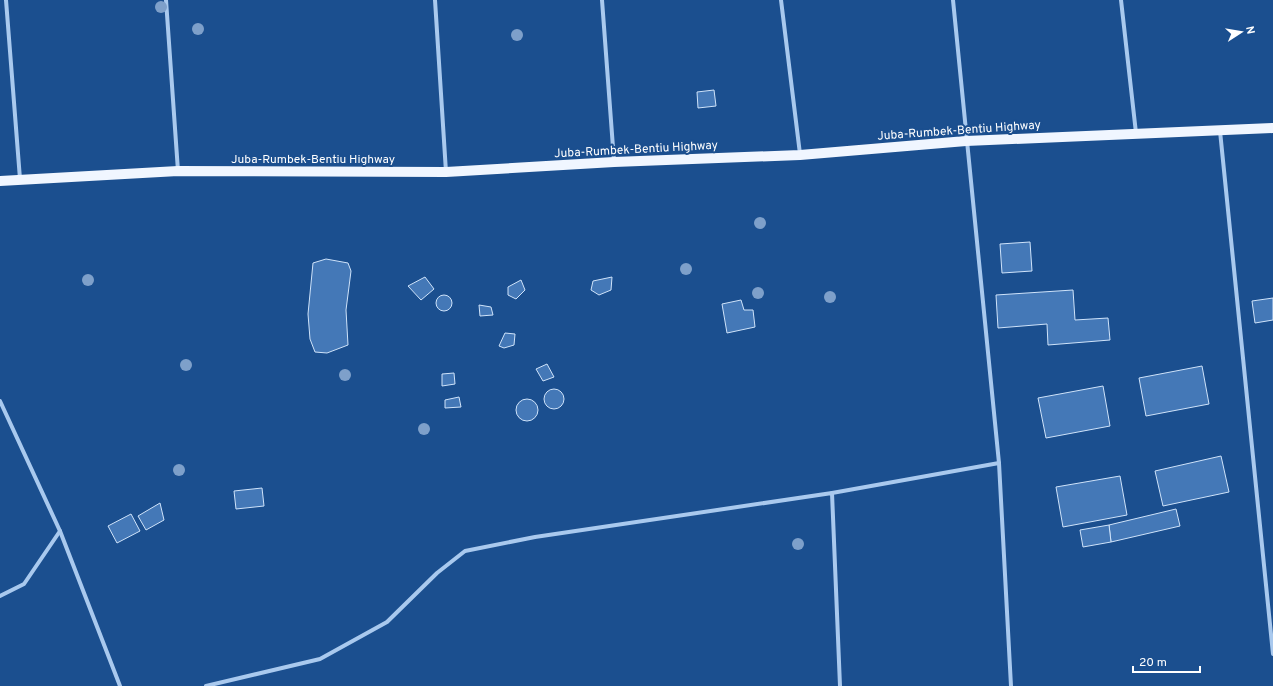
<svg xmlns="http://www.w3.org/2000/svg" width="1273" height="686" font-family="Overpass,sans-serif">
	<rect width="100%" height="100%" fill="#1b4f8f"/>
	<g fill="#4478b7" stroke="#cfe3fa">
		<path d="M714 90 716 106 698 108 697 92Z"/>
		<path d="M1030 242 1032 271 1002 273 1000 244Z"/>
		<path d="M326 259 348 263 351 271 346 310 348 345 327 353 315 352 310 339 308 314 313 263Z"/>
		<path d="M425 277 434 289 421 300 408 286Z"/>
		<path d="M612 277 611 290 599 295 591 290 593 281Z"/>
		<path d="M521 280 525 290 516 299 508 295V287Z"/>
		<path d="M1073 290 1075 320 1108 318 1110 340 1048 345 1047 324 998 328 996 295Z"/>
		<circle cx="444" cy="303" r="8"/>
		<path d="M1273 298V320L1255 323 1252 301Z"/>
		<path d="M741 300 744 310H753L755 327 727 333 722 304Z"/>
		<path d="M479 305 491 307 493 315 480 316Z"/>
		<path d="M505 333 515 334 514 345 504 348 499 346Z"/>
		<path d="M547 364 554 377 543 381 536 369Z"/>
		<path d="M1202 366 1209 404 1146 416 1139 378Z"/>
		<path d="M454 373 455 384 442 386V374Z"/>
		<path d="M1103 386 1110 426 1046 438 1038 398Z"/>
		<circle cx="554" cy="399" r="10"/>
		<path d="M459 397 461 407 445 408V400Z"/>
		<circle cx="527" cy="410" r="11"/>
		<path d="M1221 456 1229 492 1163 506 1155 471Z"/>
		<path d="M1120 476 1127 515 1063 527 1056 487Z"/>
		<path d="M262 488 264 506 236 509 234 491Z"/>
		<path d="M160 503 164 520 146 530 138 516Z"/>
		<path d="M1176 509 1180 526 1111 542 1109 525Z"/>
		<path d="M131 514 140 531 117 543 108 526Z"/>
		<path d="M1109 525 1111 542 1083 547 1080 530Z"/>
	</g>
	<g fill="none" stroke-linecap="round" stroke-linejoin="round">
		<g stroke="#a9c9ee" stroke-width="4">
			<path d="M6 0 20 179"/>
			<path d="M166 0 178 171"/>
			<path d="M435 0 446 172"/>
			<path d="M602 0 614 161"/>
			<path d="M781 0 800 154"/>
			<path d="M953 0 999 463 1011 686"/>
			<path d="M1121 0 1136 133"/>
			<path d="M1220 131 1273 654"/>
			<path d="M0 401 60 531 120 686"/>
			<path d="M832 493 999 463"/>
			<path d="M0 596 24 584 60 531"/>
			<path d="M206 686 320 659 387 622 437 573 465 551 535 537 832 493 840 686"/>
		</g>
		<path stroke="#f0f6ff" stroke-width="10" d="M0 181 178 171 446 172 614 162 800 155 966 141 1273 128"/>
	</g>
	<g fill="#7ea0ca">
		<circle cx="161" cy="7" r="6"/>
		<circle cx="198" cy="29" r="6"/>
		<circle cx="517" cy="35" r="6"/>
		<circle cx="760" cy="223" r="6"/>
		<circle cx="686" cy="269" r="6"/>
		<circle cx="88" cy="280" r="6"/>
		<circle cx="758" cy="293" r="6"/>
		<circle cx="830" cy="297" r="6"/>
		<circle cx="186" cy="365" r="6"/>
		<circle cx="345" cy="375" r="6"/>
		<circle cx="424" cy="429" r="6"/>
		<circle cx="179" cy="470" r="6"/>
		<circle cx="798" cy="544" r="6"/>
	</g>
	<g text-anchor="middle" stroke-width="4" stroke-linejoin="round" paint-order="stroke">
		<g font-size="12" fill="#fff" stroke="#1b4f8f">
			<text transform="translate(959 130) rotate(-4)" y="4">Juba-Rumbek-Bentiu Highway</text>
			<text transform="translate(636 149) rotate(-3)" y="4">Juba-Rumbek-Bentiu Highway</text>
			<text x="313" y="163">Juba-Rumbek-Bentiu Highway</text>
		</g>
	</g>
	<g transform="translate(1241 32) rotate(78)" stroke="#1b4f8f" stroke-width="3" paint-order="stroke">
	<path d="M0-3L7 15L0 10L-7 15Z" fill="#ffffff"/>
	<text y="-6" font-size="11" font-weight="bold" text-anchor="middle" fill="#ffffff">N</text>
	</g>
	<path d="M1133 666v6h67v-6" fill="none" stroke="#ffffff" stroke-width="2"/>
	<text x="1139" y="666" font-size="12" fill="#ffffff" stroke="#1b4f8f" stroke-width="3" paint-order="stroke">20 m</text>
</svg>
